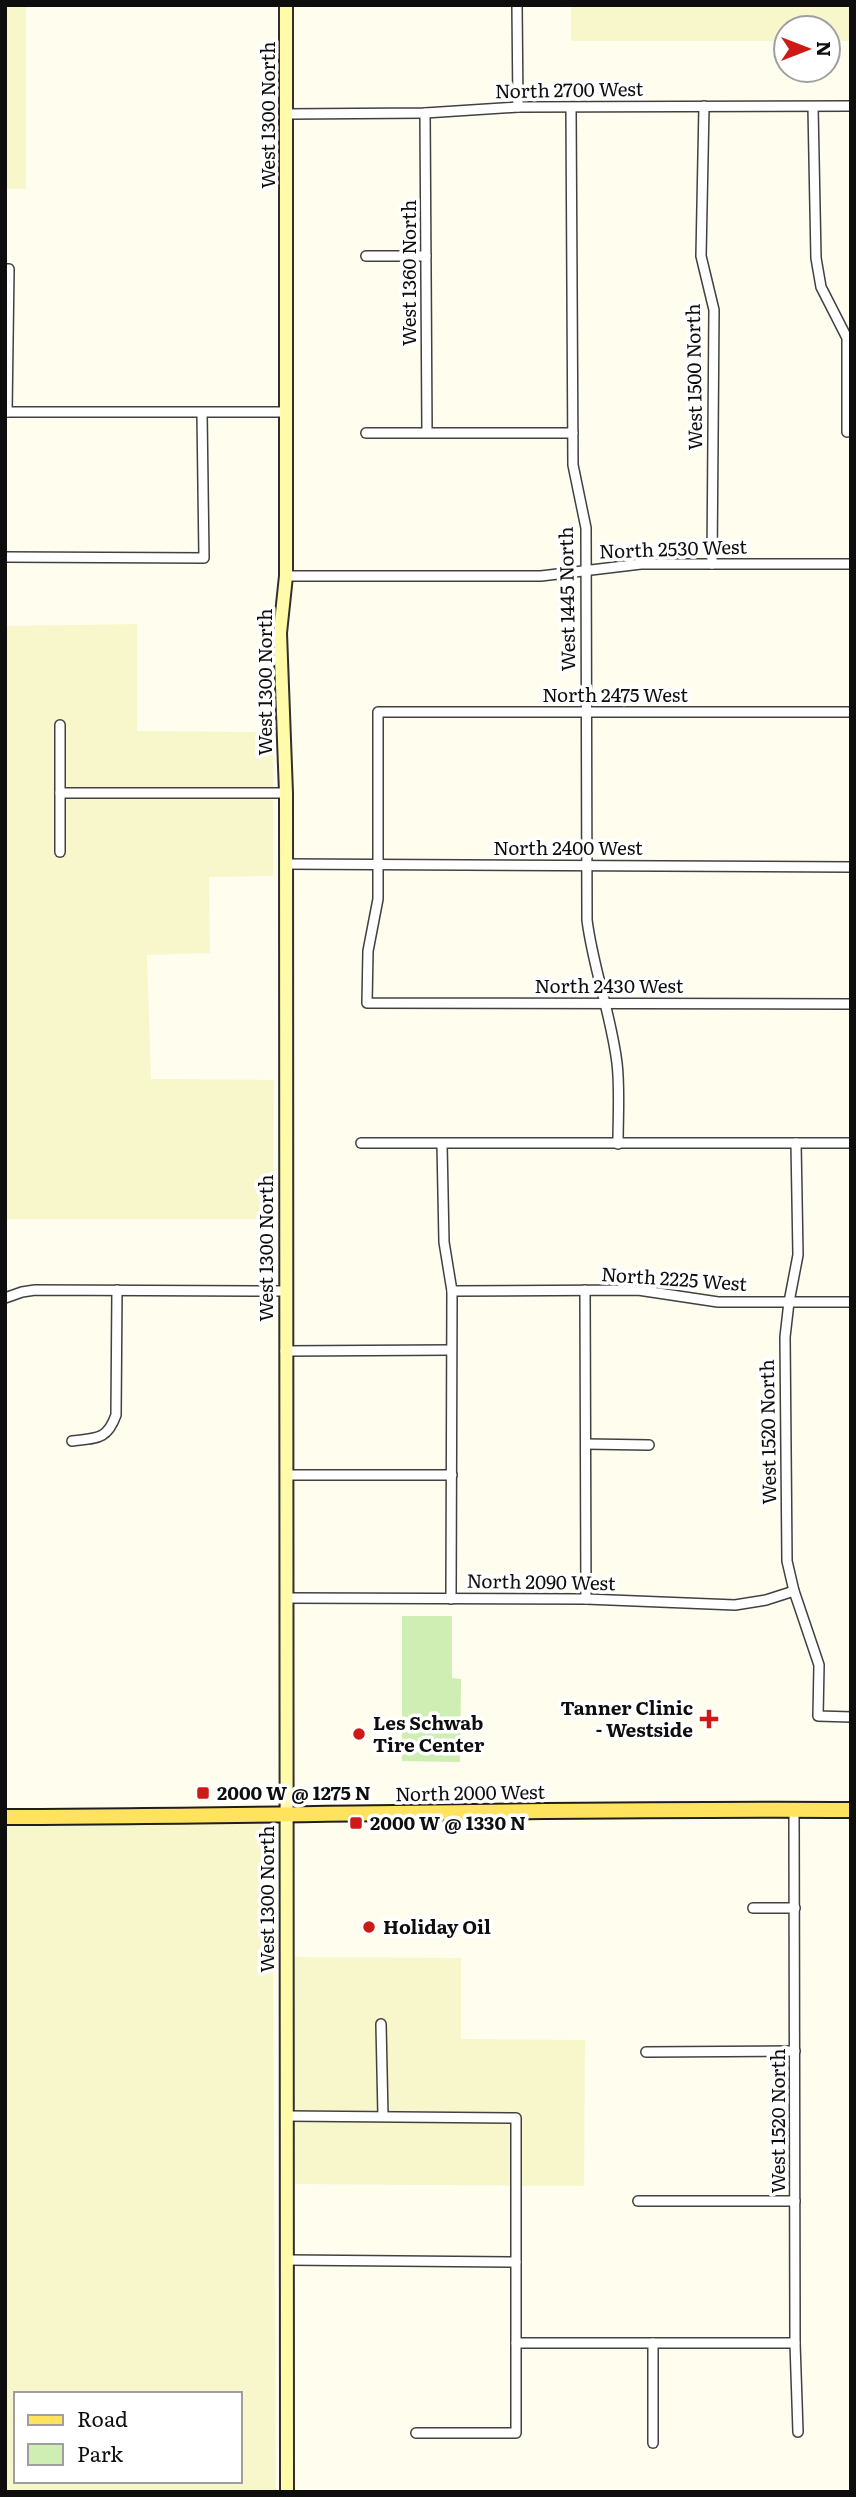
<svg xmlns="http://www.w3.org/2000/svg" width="856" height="2497" font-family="Literata,serif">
	<rect width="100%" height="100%" fill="#fffdee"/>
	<g fill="#f8f7cb" fill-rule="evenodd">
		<path d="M571 5H851V41H828V28H786V41H571Z"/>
		<rect x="5" y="7" width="21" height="182"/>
		<path d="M137 624V731L273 732V876L209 877 210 953 147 955 151 1079 274 1080 273 1219H5V626Z"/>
		<path d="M5 1813 272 1815 276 2492H5ZM16 2394H240V2481H16Z"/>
		<path d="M293 1957 461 1958V2039L585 2040 584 2186 292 2184Z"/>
	</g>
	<path fill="#ceeeb3" d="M402 1616H452V1678L461 1679 460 1762 402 1761Z"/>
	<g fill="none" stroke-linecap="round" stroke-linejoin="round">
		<g stroke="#414141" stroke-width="12">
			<g id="street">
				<path d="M517 5 518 107"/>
				<path d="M704 106 701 256 714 310 712 564"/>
				<path d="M813 107 816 258 821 287 847 338V432"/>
				<path d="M571 108 573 465 586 528 587 920C593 968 611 1014 617 1063 620 1089 618 1117 618 1144"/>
				<path d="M425 113 427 432"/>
				<path d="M287 114 425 113 518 107 851 106"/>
				<path d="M366 256H426"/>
				<path d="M5 269H9L7 412"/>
				<path d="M5 412H287"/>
				<path d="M366 433H573"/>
				<path d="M5 557 204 558 202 413"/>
				<path d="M286 576H541L641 564H851"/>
				<path d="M851 712H378V899L368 951 367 1003 851 1004"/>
				<path d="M60 793H286"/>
				<path d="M60 852V725"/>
				<path d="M285 864 851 867"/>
				<path d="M361 1143H851"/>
				<path d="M796 1143 798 1255 789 1302 785 1337 787 1561 794 1591 819 1665 818 1716 851 1717"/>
				<path d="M442 1144 444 1242 452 1291 451 1599"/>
				<path d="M585 1290 586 1599"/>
				<path d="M452 1291 638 1290 718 1302H851"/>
				<path d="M5 1298 22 1292 35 1290 285 1291"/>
				<path d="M285 1351 451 1350"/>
				<path d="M72 1441C97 1438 107 1440 116 1415L117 1290"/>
				<path d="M586 1444 649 1445"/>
				<path d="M286 1475H452"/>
				<path d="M286 1598 586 1599 735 1605 766 1600 794 1591"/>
				<path d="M794 1810 795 2343 798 2432"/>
				<path d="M753 1908H795"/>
				<path d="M381 2024 383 2116"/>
				<path d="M646 2052 795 2051"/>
				<path d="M287 2116 516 2118V2433H416"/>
				<path d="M638 2201H795"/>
				<path d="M287 2260 516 2262"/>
				<path d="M516 2343H795"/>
				<path d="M653 2343V2443"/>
			</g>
		</g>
		<g stroke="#303030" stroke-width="16">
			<path id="secondary" d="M286 5V576L280 633 286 793 287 2492"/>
		</g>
		<g stroke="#1f1f1f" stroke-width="18">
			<path id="primary" d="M5 1817C287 1816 569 1808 851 1810"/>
		</g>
		<use href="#street" stroke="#fff" stroke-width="9"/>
		<use href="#secondary" stroke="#fffba9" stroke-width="12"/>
		<use href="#primary" stroke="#ffe25e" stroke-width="14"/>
	</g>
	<g fill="#cd1a17" stroke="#fff" stroke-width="2.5">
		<path d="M705.5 1708.5h7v7h7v7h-7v7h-7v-7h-7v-7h7z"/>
		<circle cx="359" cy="1734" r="7"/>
		<rect x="196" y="1786" width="14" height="14" rx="3.5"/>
		<rect x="349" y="1816" width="14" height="14" rx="3.5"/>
		<circle cx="369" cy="1927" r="7"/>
	</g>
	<g text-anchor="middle" stroke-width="7" stroke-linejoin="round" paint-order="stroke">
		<g font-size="19" fill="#0e0e0e" stroke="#fff">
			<text transform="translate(569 90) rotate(-1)" y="7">North 2700 West</text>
			<text transform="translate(268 115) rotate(-90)" y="7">West 1300 North</text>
			<text transform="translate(409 273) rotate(-90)" y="7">West 1360 North</text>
			<text transform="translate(694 377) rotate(-91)" y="7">West 1500 North</text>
			<text transform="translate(673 549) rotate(-2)" y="7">North 2530 West</text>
			<text transform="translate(567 599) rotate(-91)" y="7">West 1445 North</text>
			<text transform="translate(265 682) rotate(-90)" y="7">West 1300 North</text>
			<text x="615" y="702">North 2475 West</text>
			<text x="568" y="855">North 2400 West</text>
			<text x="609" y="993">North 2430 West</text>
			<text transform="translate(266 1248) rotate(-90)" y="7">West 1300 North</text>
			<text transform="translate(674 1279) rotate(4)" y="7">North 2225 West</text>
			<text transform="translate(768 1432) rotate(-91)" y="7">West 1520 North</text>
			<text transform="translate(541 1582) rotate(1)" y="7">North 2090 West</text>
			<text transform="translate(470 1793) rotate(-1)" y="7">North 2000 West</text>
			<text transform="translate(267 1899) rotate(-90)" y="7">West 1300 North</text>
			<text transform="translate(778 2121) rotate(-90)" y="7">West 1520 North</text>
		</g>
		<g font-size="19" font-weight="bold" fill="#0e0e0e" stroke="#fff" text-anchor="start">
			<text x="693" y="1715" text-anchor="end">Tanner Clinic<tspan x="693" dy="22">- Westside</tspan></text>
			<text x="373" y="1730">Les Schwab<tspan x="373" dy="22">Tire Center</tspan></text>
			<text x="217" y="1800">2000 W @ 1275 N</text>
			<text x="370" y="1830">2000 W @ 1330 N</text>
			<text x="383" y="1934">Holiday Oil</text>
		</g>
	</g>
	<rect width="856" height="2497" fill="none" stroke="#0e0e0e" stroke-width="14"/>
	<rect x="14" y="2392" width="228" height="91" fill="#ffffff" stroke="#9f9f9f" stroke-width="2"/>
	<rect x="28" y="2415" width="35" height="10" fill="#ffe25e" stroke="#9f9f9f" stroke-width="2"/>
	<text x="77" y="2427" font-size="21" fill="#0e0e0e">Road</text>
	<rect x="28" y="2444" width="35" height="21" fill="#ceeeb3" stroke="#9f9f9f" stroke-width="2"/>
	<text x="77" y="2462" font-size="21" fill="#0e0e0e">Park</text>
	<g transform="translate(807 49) rotate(90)"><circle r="33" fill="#ffffff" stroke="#9f9f9f" stroke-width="2"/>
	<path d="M0-5L12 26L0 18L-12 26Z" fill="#cd1a17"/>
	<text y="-10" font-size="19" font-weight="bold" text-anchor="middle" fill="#0e0e0e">N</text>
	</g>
</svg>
